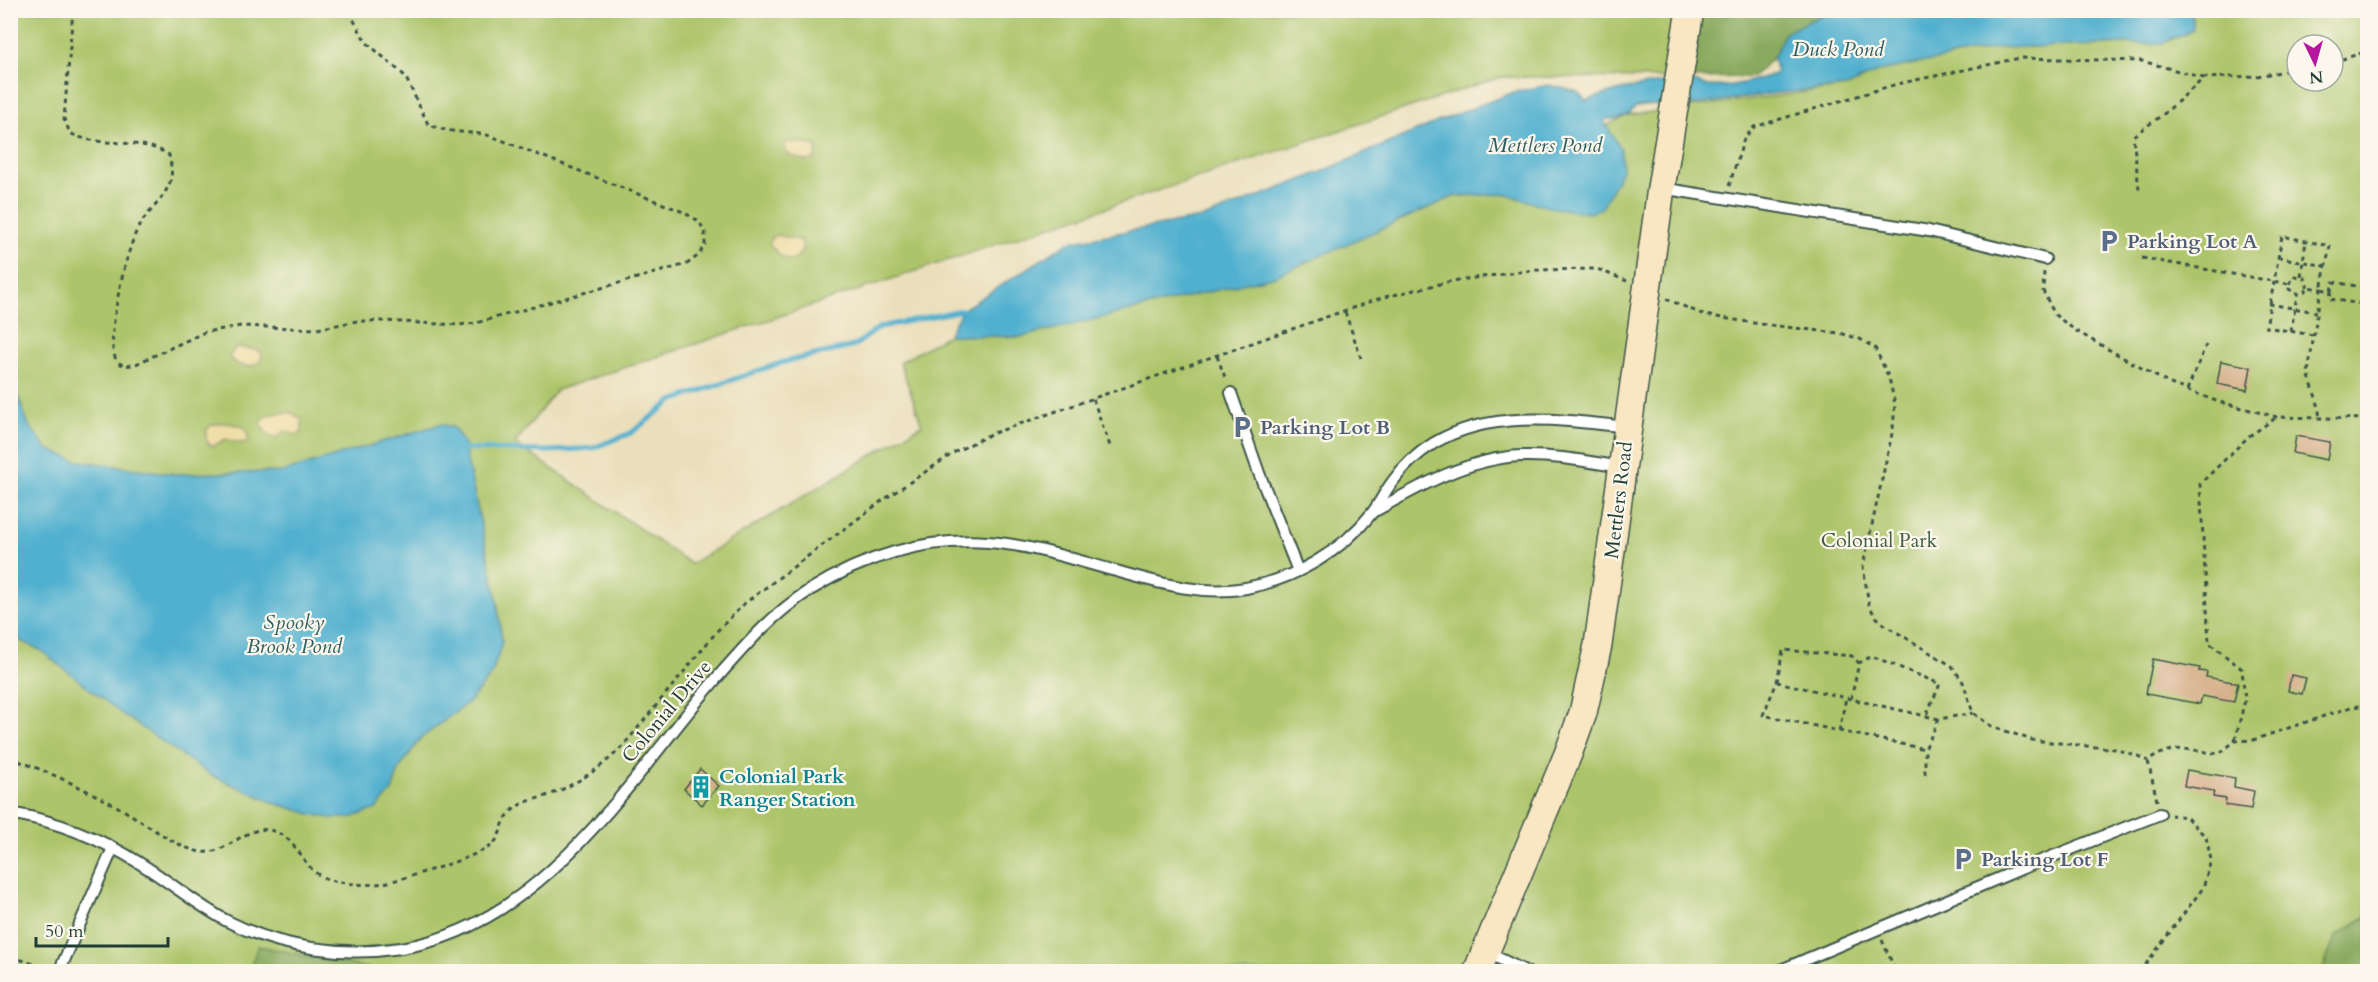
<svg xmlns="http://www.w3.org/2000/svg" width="2378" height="982" font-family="Cardo,serif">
	<rect width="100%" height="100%" fill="#fbf7ec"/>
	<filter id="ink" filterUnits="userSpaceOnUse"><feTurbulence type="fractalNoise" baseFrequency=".0167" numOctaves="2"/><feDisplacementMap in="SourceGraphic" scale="12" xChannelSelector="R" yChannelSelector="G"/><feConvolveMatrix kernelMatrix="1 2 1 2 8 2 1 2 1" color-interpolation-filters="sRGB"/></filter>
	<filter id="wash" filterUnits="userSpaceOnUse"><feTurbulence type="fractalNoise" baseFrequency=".008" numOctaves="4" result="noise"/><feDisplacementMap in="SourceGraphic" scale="24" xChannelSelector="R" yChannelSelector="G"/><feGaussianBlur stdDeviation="1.35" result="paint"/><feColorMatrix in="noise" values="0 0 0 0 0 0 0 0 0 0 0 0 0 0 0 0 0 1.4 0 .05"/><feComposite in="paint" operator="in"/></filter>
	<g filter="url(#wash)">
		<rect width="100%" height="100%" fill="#ebdfbb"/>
		<path fill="#adc56a" stroke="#66814f" stroke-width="1.5" fill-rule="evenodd" d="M10 11H1693L1681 78 1501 77 557 390 515 443 691 564 922 425 900 362 948 335 1021 337 1275 276 1455 196 1505 194 1548 207 1621 149 1605 126 1628 115 1847 87 1879 71 1996 48 2163 43 2193 30 2192 11H2367V916L2336 936 2322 972H377L259 946 249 971H11V636L40 650 211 775 277 804 311 814 392 791 399 769 420 739 470 701 492 674 502 643 497 598 463 442 454 428 441 424 283 472 175 474 77 461 47 449 29 426 15 388 10 344ZM2297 45H2333V81H2297Z"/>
		<g fill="#8aaa5e" stroke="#547449" stroke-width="1.5">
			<path d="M1693 11H1830L1785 33 1773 58 1752 77 1681 78Z"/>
			<path d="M2367 916V971H2322L2336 936Z"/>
			<path d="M258 946 378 970 377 971H249Z"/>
		</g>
		<g fill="#eeda9e" stroke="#868c69" stroke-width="1.5">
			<path d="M788 142 813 145 817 149 815 159 805 161 787 154 784 145Z"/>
			<path d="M778 235 802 241V251L794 260C782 261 778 253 770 245L771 238Z"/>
			<path d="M236 347 258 350 262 354C262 371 236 368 229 357Z"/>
			<path d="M290 412 302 419V432L297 435 284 431 277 438 266 433 261 424C265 410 279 415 290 412Z"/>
			<path d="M222 423C240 425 246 422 249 442L239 443 226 439 213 446C205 444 205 436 207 430L211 425Z"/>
		</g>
		<g fill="#51b0cf" stroke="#387682" stroke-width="1.5">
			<path d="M1830 11H2192L2193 30 2163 43 1996 48 1879 71 1847 87 1777 93 1686 106 1663 104 1636 107 1628 115 1616 119H1606L1604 122 1621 149 1622 170 1602 208 1589 213 1548 207 1505 194 1455 196 1275 276 1021 337 948 335 962 310 1069 242 1206 217 1321 172 1444 119 1514 92 1548 85 1578 92 1586 101C1617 89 1652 83 1686 81 1694 80 1701 86 1709 86 1730 88 1757 80 1777 73L1773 58 1785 33Z"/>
			<path d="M10 344 15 388 29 426 47 449 77 461 175 474 283 472 441 424 454 428 463 442 497 598 502 643 492 674 470 701 420 739 399 769 392 791 376 809 350 818H330L311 814 277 804 211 775 122 714 40 650 11 636Z"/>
		</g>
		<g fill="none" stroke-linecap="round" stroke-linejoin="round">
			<path stroke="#51b0cf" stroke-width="5" d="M460 449 549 451 593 448 631 433 672 401 780 363 854 346 880 327 962 310"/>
		</g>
		<g id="blocks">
			<g fill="#d6ae88">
				<path d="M2221 361 2251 367 2247 390 2217 384Z"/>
				<path d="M2296 436 2330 442 2327 460 2293 453Z"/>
				<path d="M2153 659 2200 668 2199 671 2207 672 2206 677 2238 683 2234 702 2202 696 2200 704 2146 694Z"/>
				<path d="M2291 675 2306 678 2302 694 2288 691Z"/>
				<path d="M700 769 719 786 702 805 684 789Z"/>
				<path d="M2187 770 2235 778 2234 787 2254 791 2251 809 2225 805 2226 799 2213 797 2214 791 2184 786Z"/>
			</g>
		</g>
	</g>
	<g filter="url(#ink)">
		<use href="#blocks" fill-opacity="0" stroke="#3e5548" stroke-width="1.5"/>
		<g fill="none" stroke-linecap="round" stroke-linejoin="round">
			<g stroke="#3e5548" stroke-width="14">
				<g id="lane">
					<path d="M1661 188 1929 231 2045 259"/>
					<path d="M1231 393 1259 473 1298 571"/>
					<path d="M1377 510C1421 485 1470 458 1522 456 1555 455 1589 462 1622 467"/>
					<path d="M10 813C56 821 102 839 141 864 170 882 197 905 227 921 280 948 342 957 401 948 544 925 628 781 715 680 744 647 772 614 810 590 863 557 925 537 988 542 1032 545 1075 560 1116 571 1159 583 1201 596 1246 588 1295 579 1341 552 1372 513 1380 503 1385 491 1393 481 1403 467 1418 453 1434 443 1492 409 1564 420 1627 427"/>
					<path d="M1486 952 1527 972"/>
					<path d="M59 972 113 848"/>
					<path d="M1776 972 2028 866 2160 814"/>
				</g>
			</g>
			<g stroke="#3e5548" stroke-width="30">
				<path id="secondary" d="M1477 972 1568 754 1583 713 1598 645 1661 188 1690 10"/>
			</g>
			<g stroke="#3e5548" stroke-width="3" stroke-dasharray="4.5 4.5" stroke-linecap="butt">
				<path d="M73 10 64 119 70 133C100 149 141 136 169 155 171 165 173 173 170 182 163 201 147 212 138 228 127 248 104 341 116 359 120 367 129 366 136 364L205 332 241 326 317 329 357 321H383L459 325 476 323 687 264 699 255 705 244V232L699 221 681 211 491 136C470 131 448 134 428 124L405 76 366 42 348 10"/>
				<path d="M2333 62 2368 51"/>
				<path d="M1729 186 1744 139 1754 127 1897 84 2020 58 2142 61 2204 78"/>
				<path d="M2139 189 2133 136 2165 113 2204 78 2257 76 2297 69"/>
				<path d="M2278 257 2326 266"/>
				<path d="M2142 258 2289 284V289L2297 294 2305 291 2307 287 2321 289 2308 373 2318 404 2320 419"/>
				<path d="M2044 272 2043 291 2055 315 2076 331 2168 383 2216 401 2277 417 2368 419"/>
				<path d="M2301 276 2306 241"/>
				<path d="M2289 284 2295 276 2304 277 2307 281V287"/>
				<path d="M2331 291 2333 282 2368 288"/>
				<path d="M1666 299 1704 315 1760 324 1840 333 1860 339 1875 348 1889 378 1895 404 1893 429 1863 566 1869 605 1875 616 1885 625 1952 666 1963 682 1973 713 1991 726 2032 740 2115 749 2138 756 2148 761"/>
				<path d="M2269 304 2317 312"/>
				<path d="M2360 304 2363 288"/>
				<path d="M1345 312 1361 358"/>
				<path d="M2291 331 2297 295"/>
				<path d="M2313 335 2266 327 2282 236 2330 246 2321 289 2331 291 2330 299 2368 305"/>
				<path d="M1217 356 1226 380"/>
				<path d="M2187 390 2206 345"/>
				<path d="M1093 399 1110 446"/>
				<path d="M1777 682 1783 650 1852 656 1859 663"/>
				<path d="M1851 699 1859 663 1872 656 1940 684 1926 716"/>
				<path d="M1939 719 1925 749 1763 715 1777 682 1939 719 1973 713"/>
				<path d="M1839 731 1846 698"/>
				<path d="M2235 740 2245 700 2242 669 2209 643 2200 484 2248 437 2277 417"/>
				<path d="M10 758C48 771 83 788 118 807 140 819 178 849 201 852 227 855 244 826 269 830 303 837 299 874 334 881 350 884 368 886 384 883 403 879 483 856 494 843 504 831 500 818 518 806 528 800 541 798 552 794 580 782 602 767 623 746L718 630 745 603 879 503 955 452 991 434 1381 298 1452 281 1534 270 1597 269 1627 281"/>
				<path d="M1925 774V749"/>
				<path d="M2157 801 2148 761C2173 743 2191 750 2219 754L2235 741 2253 740 2351 707 2368 705"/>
				<path d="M1882 940 1896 972"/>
				<path d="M10 946 16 948 10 956 46 968"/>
				<path d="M2140 972 2203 888 2211 860 2206 837 2186 817 2171 815"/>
			</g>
			<use href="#lane" stroke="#fff" stroke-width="10"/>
			<use href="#secondary" stroke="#f9e7c3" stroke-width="27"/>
		</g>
	</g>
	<defs>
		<g id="parking-bare" transform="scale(1.8)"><path d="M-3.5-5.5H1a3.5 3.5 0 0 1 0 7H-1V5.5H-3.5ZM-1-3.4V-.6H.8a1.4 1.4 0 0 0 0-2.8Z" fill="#5c6f8a" stroke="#fbf7ec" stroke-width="2.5" paint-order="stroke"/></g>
		<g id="building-bare" transform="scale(1.8)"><path d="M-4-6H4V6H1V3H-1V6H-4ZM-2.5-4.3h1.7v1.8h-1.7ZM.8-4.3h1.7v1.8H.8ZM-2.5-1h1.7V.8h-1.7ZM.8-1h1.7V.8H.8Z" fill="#0f9aa8" stroke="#fbf7ec" stroke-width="2.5" paint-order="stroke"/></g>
	</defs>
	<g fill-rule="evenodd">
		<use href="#parking-bare" x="2109" y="241"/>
		<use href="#parking-bare" x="1242" y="427"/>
		<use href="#building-bare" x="701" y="787"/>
		<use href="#parking-bare" x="1963" y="859"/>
	</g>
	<g text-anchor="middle" stroke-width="4.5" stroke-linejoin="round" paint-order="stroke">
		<g font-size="20" font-weight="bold" fill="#4e5e75" stroke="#fbf7ec" text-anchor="start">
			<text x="2127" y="248">Parking Lot A</text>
			<text x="1260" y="434">Parking Lot B</text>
			<text x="1981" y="866">Parking Lot F</text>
		</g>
		<g font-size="20" fill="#1f3d34" stroke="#fbf7ec">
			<text transform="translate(1618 500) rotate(-83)" y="7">Mettlers Road</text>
			<text transform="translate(666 711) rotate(-50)" y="7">Colonial Drive</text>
		</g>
		<g font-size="20" fill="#425f42" stroke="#fbf7ec">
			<text x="1879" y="547">Colonial Park</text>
		</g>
		<g font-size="20" font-weight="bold" fill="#0d838f" stroke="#fbf7ec" text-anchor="start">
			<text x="719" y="783">Colonial Park<tspan x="719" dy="23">Ranger Station</tspan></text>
		</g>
		<g font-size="21" font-style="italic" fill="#2e6062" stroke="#fbf7ec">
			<text x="1838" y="56">Duck Pond</text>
			<text x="1545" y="152">Mettlers Pond</text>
			<text x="294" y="629">Spooky<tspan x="294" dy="24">Brook Pond</tspan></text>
		</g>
	</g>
	<rect width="2378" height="982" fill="none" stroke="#fbf7ec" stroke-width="36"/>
	<g transform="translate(2315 63) rotate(175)"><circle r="28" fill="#fbf7ec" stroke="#a3ada2" stroke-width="1.5"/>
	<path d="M0-4.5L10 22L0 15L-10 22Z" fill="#b5179e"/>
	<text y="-9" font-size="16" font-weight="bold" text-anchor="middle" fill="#1f3d34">N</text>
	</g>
	<path d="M36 937v9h132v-9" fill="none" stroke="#1f3d34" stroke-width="3"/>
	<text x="45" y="937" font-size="18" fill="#1f3d34" stroke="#fbf7ec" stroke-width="4.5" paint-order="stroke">50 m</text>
</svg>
